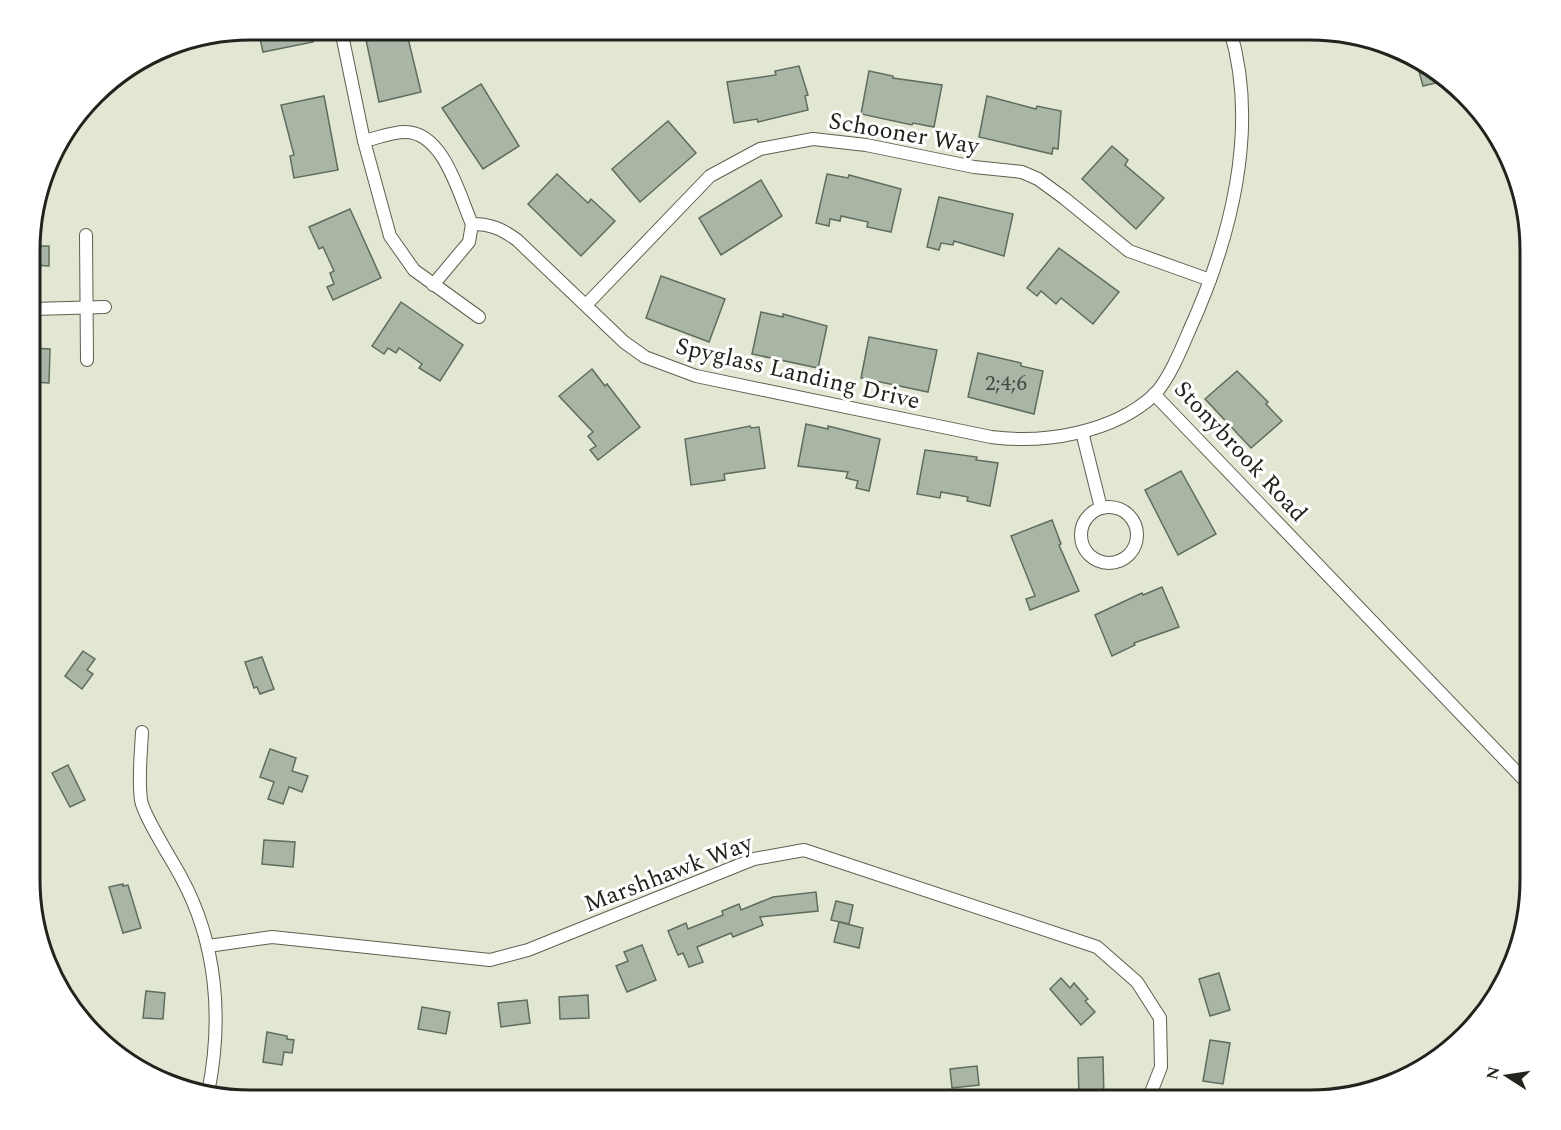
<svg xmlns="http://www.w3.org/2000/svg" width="1561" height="1130" font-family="Spectral,serif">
	<rect width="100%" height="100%" fill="#e2e7d3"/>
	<g fill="#a9b6a6" stroke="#606c5d" stroke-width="1.5">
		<path d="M265 30H311L313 42 263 52 260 39 267 38Z"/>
		<path d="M364 30H406L421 92 379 102Z"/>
		<path d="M1416 60 1445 76 1448 80 1423 86Z"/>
		<path d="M799 66 808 95 805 96 808 110 758 122 757 119 734 123 727 82 776 75 775 71Z"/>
		<path d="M869 71 893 76V78L942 85 934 127 913 123 912 125 861 114Z"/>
		<path d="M481 84 519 146 483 169 442 108Z"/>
		<path d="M324 96 338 170 294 178 290 156 294 155 281 105Z"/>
		<path d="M987 96 1036 109 1037 106 1061 111 1058 149 1053 148 1052 154 979 137Z"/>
		<path d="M668 121 696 153 640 202 612 169Z"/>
		<path d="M1112 146 1128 160 1125 165 1164 198 1136 229 1082 179Z"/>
		<path d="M557 174 588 203 591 199 615 221 581 256 528 204Z"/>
		<path d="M827 174 848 178 849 175 901 189 891 232 867 227 868 222 841 216 840 221 830 219 829 226 816 223Z"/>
		<path d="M761 180 782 216 721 255 699 218Z"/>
		<path d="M939 197 1013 214 1004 256 954 241 953 245 941 243 939 250 927 247Z"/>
		<path d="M350 209 381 278 333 300 327 287 334 284 330 273 334 271 323 247 319 249 309 227Z"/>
		<path d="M32 246H49V266L32 265Z"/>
		<path d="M1059 248 1119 292 1093 324 1061 298 1056 304 1041 291 1037 296 1027 288Z"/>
		<path d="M661 276 725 299 709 342 646 318Z"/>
		<path d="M401 302 463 345 440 381 419 368 422 364 399 348 396 353 388 348 384 354 372 346Z"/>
		<path d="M761 312 783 317V314L827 326 818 368 752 354Z"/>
		<path d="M869 337 937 350 928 392 861 378Z"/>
		<path d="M32 348 50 349 49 383 32 382Z"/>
		<path d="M978 353 1021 363V366L1043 371 1034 414 968 397Z"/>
		<path d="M592 369 605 386 607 384 640 427 598 460 590 450 596 446 588 436 593 432 559 396Z"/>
		<path d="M1237 371 1268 402 1266 404 1282 421 1251 448 1205 399Z"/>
		<path d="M806 424 828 429V426L880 439 869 491 856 488 858 481 846 478 848 472 798 466Z"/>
		<path d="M750 426 751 428 759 427 765 468 724 474 725 480 691 485 685 439Z"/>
		<path d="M925 450 977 457 976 460 998 463 990 506 967 501 968 497 941 492 940 498 917 494Z"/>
		<path d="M1181 471 1216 534 1178 555 1145 490Z"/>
		<path d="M1052 520 1061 544 1059 545 1079 591 1030 610 1026 599 1035 596 1011 536Z"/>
		<path d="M1162 587 1179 627 1134 643 1135 645 1112 656 1095 615 1142 593 1143 595Z"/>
		<path d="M83 651 95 659 87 670 93 674 82 689 65 676Z"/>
		<path d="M262 657 274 689 260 694 257 687 254 688 245 662Z"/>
		<path d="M270 749 296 758 292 771 308 776 302 792 289 787 283 804 268 799 274 782 260 777Z"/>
		<path d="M68 765 85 800 70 807 52 773Z"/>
		<path d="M264 840 295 842 293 867 262 864Z"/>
		<path d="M123 884V886L128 885 141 928 123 933 109 887Z"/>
		<path d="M816 892 818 911 760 917 763 925 733 937 731 933 697 947 703 962 689 967 683 953 678 955 668 931 686 923 688 929 723 915 722 911 739 904 741 910 773 897Z"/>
		<path d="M836 901 853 905 849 924 831 920Z"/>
		<path d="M839 922 863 928 859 948 834 942Z"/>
		<path d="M642 945 656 980 627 992 616 966 628 961 624 952Z"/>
		<path d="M1219 973 1230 1010 1210 1016 1199 979Z"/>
		<path d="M1061 978 1070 988 1074 983 1088 999 1085 1001 1095 1012 1081 1025 1050 989Z"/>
		<path d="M146 991 165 993 163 1019 143 1018Z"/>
		<path d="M588 995 589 1018 560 1019 559 997Z"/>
		<path d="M527 1000 530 1023 501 1027 498 1003Z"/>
		<path d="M422 1007 450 1012 446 1034 418 1029Z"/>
		<path d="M267 1032 287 1036V1039L294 1040 292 1053 284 1052 282 1065 263 1062Z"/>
		<path d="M1210 1040 1230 1043 1223 1084 1203 1081Z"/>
		<path d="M1103 1057 1104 1100H1079L1078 1058Z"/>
		<path d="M977 1066 979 1085 952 1088 950 1069Z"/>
	</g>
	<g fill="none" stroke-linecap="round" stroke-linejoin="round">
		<g stroke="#5c604f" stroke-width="14">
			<g id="street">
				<path d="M341 30 364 141 390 236 414 270 479 317"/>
				<path d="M364 141C377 138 392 132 405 132 444 132 459 195 472 224 491 224 502 229 517 240L624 342 645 357 696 376 991 437C1044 444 1113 433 1154 395 1168 381 1181 350 1189 331 1230 241 1260 129 1230 30"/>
				<path d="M86 235 87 360"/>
				<path d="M433 285 469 242 472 224"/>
				<path d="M586 305 710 176 760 149 813 139 866 145 974 167 1022 172 1038 179 1064 198 1129 251 1210 280"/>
				<path d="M32 309 105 307"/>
				<path d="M1154 394 1531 787"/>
				<path d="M1082 432 1101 508"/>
				<circle cx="1109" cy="535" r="28"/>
				<path d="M142 732C141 754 138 778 141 800 143 815 172 860 181 877 217 943 223 1019 208 1093"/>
				<path d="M208 946 272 937 490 960 528 950 754 859 804 850 1097 947 1137 982 1160 1018 1161 1067 1148 1100"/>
			</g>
		</g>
		<use href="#street" stroke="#fff" stroke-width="12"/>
	</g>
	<g text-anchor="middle" stroke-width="6" stroke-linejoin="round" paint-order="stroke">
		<g font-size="21" fill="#44483e">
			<text x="1006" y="390">2;4;6</text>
		</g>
		<g font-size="24" fill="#22231c" stroke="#fff">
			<text transform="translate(904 133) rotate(10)" y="8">Schooner Way</text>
			<text transform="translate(798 373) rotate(13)" y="8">Spyglass Landing Drive</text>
			<text transform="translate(1241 451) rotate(47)" y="8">Stonybrook Road</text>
			<text transform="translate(668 873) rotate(-21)" y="8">Marshhawk Way</text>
		</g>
	</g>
	<path d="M0 0H1561V1130H0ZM250 40H1310A210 210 0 0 1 1520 250V880A210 210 0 0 1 1310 1090H250A210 210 0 0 1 40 880V250A210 210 0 0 1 250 40Z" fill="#fff" fill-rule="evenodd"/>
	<path fill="none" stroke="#22231c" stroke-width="3" d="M250 40H1310A210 210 0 0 1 1520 250V880A210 210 0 0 1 1310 1090H250A210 210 0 0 1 40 880V250A210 210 0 0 1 250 40Z"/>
	<g transform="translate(1507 1076) rotate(282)" stroke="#ffffff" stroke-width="4.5" paint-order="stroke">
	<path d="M0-4.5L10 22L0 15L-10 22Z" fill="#22231c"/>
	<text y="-9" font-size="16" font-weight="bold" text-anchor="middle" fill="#22231c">N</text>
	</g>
</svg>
